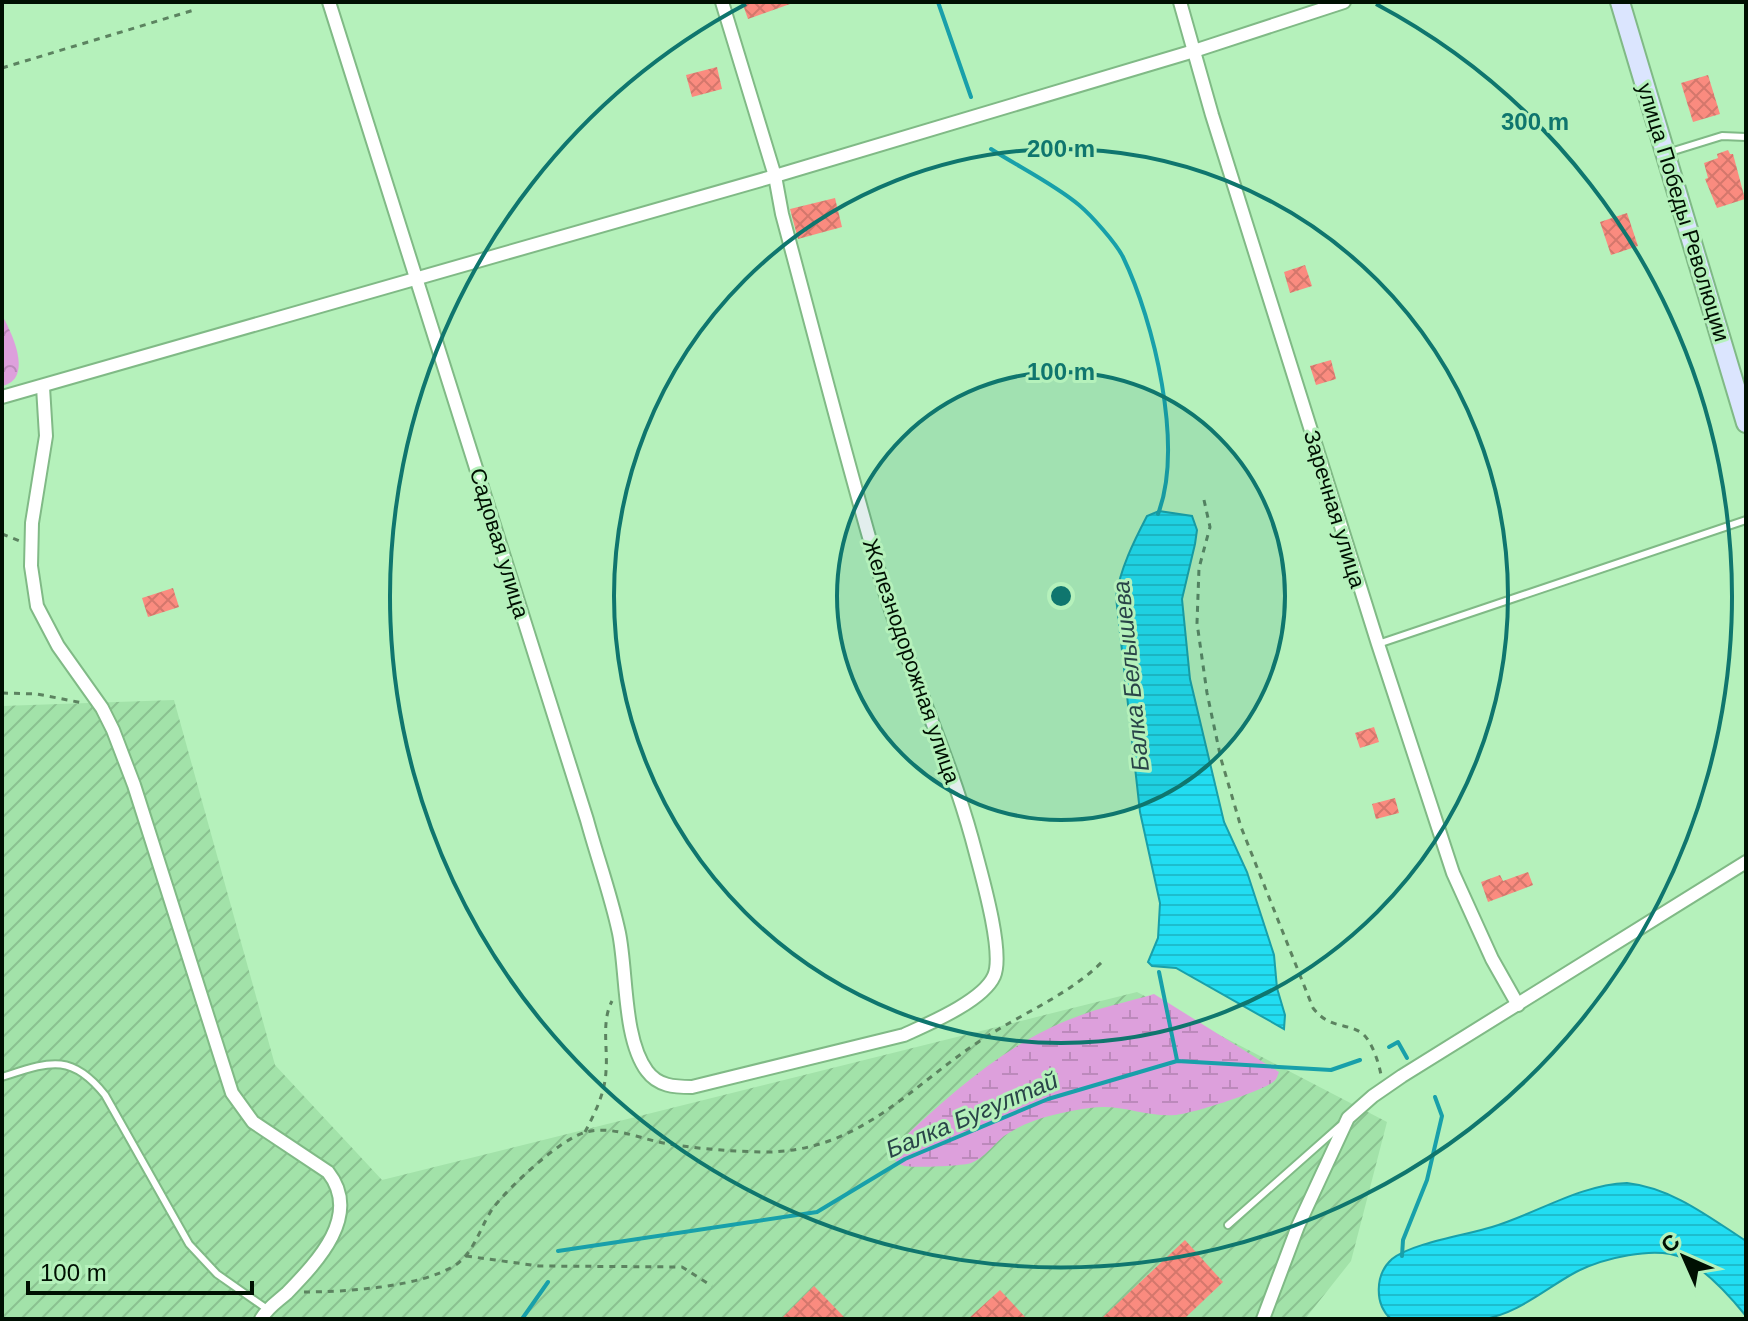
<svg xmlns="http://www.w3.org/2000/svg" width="1748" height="1321" font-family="Helvetica,sans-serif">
	<defs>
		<pattern id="industrial-furrows" width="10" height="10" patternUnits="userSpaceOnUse" patternTransform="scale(2)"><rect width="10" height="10" fill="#a2e2a9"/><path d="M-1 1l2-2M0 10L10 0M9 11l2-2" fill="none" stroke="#8ac190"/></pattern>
		<pattern id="forest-crowns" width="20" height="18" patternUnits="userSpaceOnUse" patternTransform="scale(2)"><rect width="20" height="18" fill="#dda0dc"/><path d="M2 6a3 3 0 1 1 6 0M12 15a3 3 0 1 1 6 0" fill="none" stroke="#bc89bb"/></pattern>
		<pattern id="wetland-marsh" width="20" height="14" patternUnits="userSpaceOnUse" patternTransform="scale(2)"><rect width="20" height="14" fill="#dda0dc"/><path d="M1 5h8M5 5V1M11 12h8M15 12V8" fill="none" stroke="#bc89bb"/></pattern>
		<pattern id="water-rules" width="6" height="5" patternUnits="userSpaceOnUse" patternTransform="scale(2)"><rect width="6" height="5" fill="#22ddf2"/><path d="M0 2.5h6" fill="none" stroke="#1dbdce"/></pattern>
		<pattern id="building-cross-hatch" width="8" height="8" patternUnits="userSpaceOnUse" patternTransform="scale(2)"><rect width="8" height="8" fill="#fa8b7f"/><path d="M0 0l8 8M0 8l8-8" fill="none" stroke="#d4776c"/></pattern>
	</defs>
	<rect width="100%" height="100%" fill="#b5f1bb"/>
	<path fill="url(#industrial-furrows)" d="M174 700 275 1065 382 1180 1137 992 1387 1122 1351 1261 1305 1319H2V706Z"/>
	<path fill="url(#forest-crowns)" d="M2 315C12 333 34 379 2 386Z"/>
	<path fill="url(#wetland-marsh)" d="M1154 994 1279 1072C1277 1077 1277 1079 1273 1082 1260 1092 1191 1114 1175 1115 1146 1117 1118 1103 1090 1108 1061 1112 1028 1119 1004 1136 993 1145 984 1158 971 1163 964 1166 912 1168 905 1166 900 1165 898 1163 895 1160L894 1151 899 1142C952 1093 1006 1043 1076 1017 1101 1007 1128 1002 1154 994Z"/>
	<g fill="url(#water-rules)" stroke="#18a0aa" stroke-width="2">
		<path d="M1159 511 1192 516 1197 530 1195 544 1182 599 1190 679 1224 822 1247 872 1274 955 1277 988 1285 1015 1284 1029 1176 968 1152 966 1148 962 1158 938 1160 903 1140 812 1116 597C1120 569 1134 541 1147 516Z"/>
		<path d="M1627 1183C1672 1188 1709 1217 1746 1241V1316C1729 1295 1707 1271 1683 1258 1655 1245 1601 1259 1576 1272 1546 1288 1518 1314 1483 1319 1456 1321 1420 1319 1391 1319 1374 1304 1375 1274 1392 1259 1412 1243 1466 1235 1492 1227 1538 1213 1579 1185 1627 1183Z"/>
	</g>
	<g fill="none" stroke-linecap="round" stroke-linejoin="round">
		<g stroke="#18a0aa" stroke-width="4">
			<path d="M938 2 971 97"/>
			<path d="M991 149C1019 167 1054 184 1079 205 1091 215 1116 243 1123 257 1154 321 1184 446 1158 514"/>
			<path d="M1159 972 1177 1060"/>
			<path d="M1389 1047 1398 1042 1407 1058"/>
			<path d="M558 1251 817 1212 905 1159 1048 1099 1177 1061 1331 1070 1360 1060"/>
			<path d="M1402 1256 1403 1240 1427 1180 1442 1116 1435 1097"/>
			<path d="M522 1319 548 1282"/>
		</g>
	</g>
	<g fill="url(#building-cross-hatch)">
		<path d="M742 2H790V4L748 19Z"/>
		<path d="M717 67 722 89 692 97 686 75Z"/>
		<path d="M1708 75 1720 114 1693 122 1681 83Z"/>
		<path d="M1728 150 1730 154H1733L1745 199 1717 208 1705 179 1708 178 1704 163 1718 158 1717 154Z"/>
		<path d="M835 198 842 227 798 239 790 209Z"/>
		<path d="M1627 213 1638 246 1611 255 1600 222Z"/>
		<path d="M1305 265 1312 286 1290 293 1284 272Z"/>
		<path d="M1331 360 1336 379 1316 385 1310 366Z"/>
		<path d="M173 588 179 607 148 617 142 598Z"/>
		<path d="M1374 727 1379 742 1360 748 1355 733Z"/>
		<path d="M1395 798 1399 813 1376 819 1372 804Z"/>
		<path d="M1528 872 1533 885 1488 902 1481 882 1500 875 1503 881Z"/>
		<path d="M1185 1240 1223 1282 1184 1319H1101Z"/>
		<path d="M814 1286 846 1319H781Z"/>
		<path d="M1000 1290 1027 1319H968Z"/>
	</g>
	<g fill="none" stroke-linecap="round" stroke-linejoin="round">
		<g stroke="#80ba86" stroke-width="10">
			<g id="lane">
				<path d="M1667 153 1722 136 1746 137"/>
				<path d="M1378 644 1746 520"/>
				<path d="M2 1077C49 1062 71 1052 105 1095L189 1244 217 1274 267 1309"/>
				<path d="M1228 1225 1340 1126"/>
			</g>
		</g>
		<g stroke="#80ba86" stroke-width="16">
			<g id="street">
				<path d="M329 2 587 820C597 857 611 895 619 933 627 972 623 1039 647 1071 658 1086 674 1087 692 1087L904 1035C928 1024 983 1001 994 976 1005 952 979 866 972 839 948 752 908 669 882 582 846 460 815 336 782 214L775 176 722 2"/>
				<path d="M1180 2 1212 115 1378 644 1453 873 1492 959 1518 1005"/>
				<path d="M43 387 46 436 32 523 31 566 37 606 58 646 102 708 113 730 134 785 232 1093 253 1122 328 1172C362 1215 318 1261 287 1293 277 1302 268 1307 261 1319"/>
				<path d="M2 397 775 176 1194 51 1344 2"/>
				<path d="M1263 1319 1298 1226 1348 1118 1373 1096 1402 1076 1746 862"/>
			</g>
		</g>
		<g stroke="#80ba86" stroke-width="22">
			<path id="secondary" d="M1620 2 1746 423"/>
		</g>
		<g stroke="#5c8360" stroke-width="3" stroke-dasharray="6 6" stroke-linecap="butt">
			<path d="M2 68 194 10"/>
			<path d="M1204 500 1210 527 1199 568 1197 623 1207 693 1221 759 1241 827 1313 1008C1330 1030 1348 1022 1363 1034 1372 1042 1379 1063 1381 1075"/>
			<path d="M2 534 20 541"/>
			<path d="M2 693 37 694 83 703"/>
			<path d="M585 1132C595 1113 605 1093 606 1071 608 1048 601 1022 612 1001"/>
			<path d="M466 1256 539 1266 682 1267 712 1286"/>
			<path d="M304 1292C345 1292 424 1287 457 1264 475 1251 481 1225 493 1208 510 1186 560 1139 586 1132 614 1125 642 1140 669 1144 699 1149 729 1151 760 1152 860 1154 909 1086 986 1037 1025 1012 1070 994 1103 961"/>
		</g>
		<use href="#lane" stroke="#fff" stroke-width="6"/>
		<use href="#street" stroke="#fff" stroke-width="12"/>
		<use href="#secondary" stroke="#dbe5fe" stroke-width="18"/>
	</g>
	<circle cx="1061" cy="596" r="224" fill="#0f766e" fill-opacity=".12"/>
	<g fill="none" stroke="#0f766e" stroke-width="4">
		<circle cx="1061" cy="596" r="224"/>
		<circle cx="1061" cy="596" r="447"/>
		<path d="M1376 4A671 671 0 1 1 746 4"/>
	</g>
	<g text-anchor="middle" stroke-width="6" stroke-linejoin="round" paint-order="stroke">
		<g font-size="22" fill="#001002" stroke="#b5f1bb">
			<text transform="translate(1684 212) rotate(73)" y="8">улица Победы Революции</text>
			<text transform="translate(1335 509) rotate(73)" y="8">Заречная улица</text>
			<text transform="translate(500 543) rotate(73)" y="8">Садовая улица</text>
			<text transform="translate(912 661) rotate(71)" y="8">Железнодорожная улица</text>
		</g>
		<g font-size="24" font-style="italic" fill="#294448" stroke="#b5f1bb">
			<text transform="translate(1131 676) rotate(-96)" y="8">Балка Белышева</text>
			<text transform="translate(972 1115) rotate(-23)" y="8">Балка Бугултай</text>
		</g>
	</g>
	<circle cx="1061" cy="596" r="12" fill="#0f766e" stroke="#b5f1bb" stroke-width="4"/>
	<g font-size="24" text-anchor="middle" font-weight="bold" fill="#0f766e" stroke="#b5f1bb" stroke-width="6" stroke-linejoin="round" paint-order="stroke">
		<text x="1535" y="130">300 m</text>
		<text x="1061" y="157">200 m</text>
		<text x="1061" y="380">100 m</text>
	</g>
	<rect width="1748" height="1321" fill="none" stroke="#001002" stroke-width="8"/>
	<g transform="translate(1684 1257) rotate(315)" stroke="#b5f1bb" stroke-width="6" paint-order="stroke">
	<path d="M0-6L14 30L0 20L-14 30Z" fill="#001002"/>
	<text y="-12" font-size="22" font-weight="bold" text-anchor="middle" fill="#001002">С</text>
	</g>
	<path d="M28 1281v12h224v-12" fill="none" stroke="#001002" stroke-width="4"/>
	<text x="40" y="1281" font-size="24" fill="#001002" stroke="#b5f1bb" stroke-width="6" paint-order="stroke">100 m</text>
</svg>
